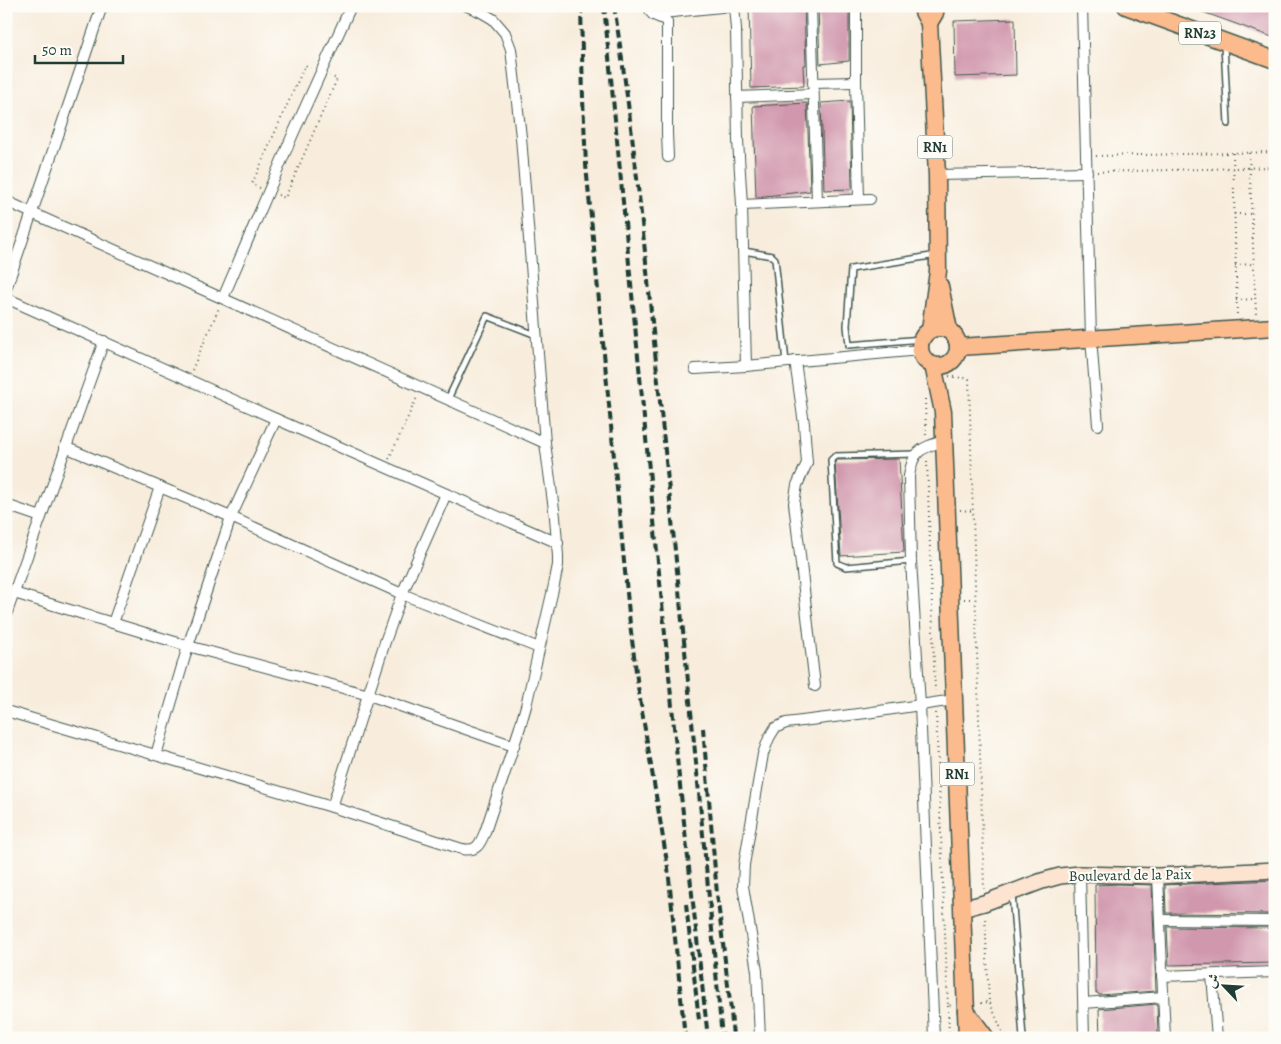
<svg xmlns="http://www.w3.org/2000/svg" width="1281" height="1044" font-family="Alegreya,Amiri,serif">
	<rect width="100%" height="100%" fill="#fdfcf7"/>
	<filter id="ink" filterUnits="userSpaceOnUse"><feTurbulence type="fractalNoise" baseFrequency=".02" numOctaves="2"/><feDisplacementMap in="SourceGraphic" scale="10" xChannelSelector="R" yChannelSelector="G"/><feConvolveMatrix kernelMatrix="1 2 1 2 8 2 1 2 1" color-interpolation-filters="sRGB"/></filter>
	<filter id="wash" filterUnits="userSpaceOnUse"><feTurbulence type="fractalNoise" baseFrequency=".0096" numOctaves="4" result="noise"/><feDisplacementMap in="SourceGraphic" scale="20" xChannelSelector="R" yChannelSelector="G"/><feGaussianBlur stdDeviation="1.12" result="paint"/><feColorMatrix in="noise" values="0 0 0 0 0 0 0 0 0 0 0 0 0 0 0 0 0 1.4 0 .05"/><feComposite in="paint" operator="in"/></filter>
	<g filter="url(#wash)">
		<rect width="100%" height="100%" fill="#f8eddd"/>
		<g id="blocks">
			<g fill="#d198ad">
				<path d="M749 6H804L806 65H803L804 86 751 88Z"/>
				<path d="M818 6H849V61L820 64Z"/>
				<path d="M1190 6H1275V38L1189 7Z"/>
				<path d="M1015 19 1016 75 955 77 954 21Z"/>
				<path d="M850 101 852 189 824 190 821 103Z"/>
				<path d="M807 103 810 191 756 197 753 106Z"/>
				<path d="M899 459 904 552 841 556 835 462 837 460Z"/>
				<path d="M1275 880V914L1166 913 1165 885Z"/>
				<path d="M1119 884 1152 885 1156 991 1099 995 1098 993H1096L1095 885Z"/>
				<path d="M1167 927 1275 928V963L1169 965Z"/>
				<path d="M1157 1004 1158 1038H1100L1099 1009Z"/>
			</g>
		</g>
	</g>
	<g filter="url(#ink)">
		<use href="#blocks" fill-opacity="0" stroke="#40574d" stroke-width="1"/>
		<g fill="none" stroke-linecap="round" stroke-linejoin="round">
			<g stroke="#40574d" stroke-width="8">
				<g id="lane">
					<path d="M1224 45 1228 124"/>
					<path d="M744 251 772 256 775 259 786 362"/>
					<path d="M922 339 849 345 847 326 851 269 937 255"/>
					<path d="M448 399 487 316 536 335"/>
					<path d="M911 561 846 567 837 563 831 460 835 456 916 454"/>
					<path d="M1012 893 1023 1038"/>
				</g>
			</g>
			<g stroke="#40574d" stroke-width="12">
				<g id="street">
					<path d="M649 6C651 20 660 14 667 22V133L668 157"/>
					<path d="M734 6 736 29 738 140 742 205 746 366"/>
					<path d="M811 6 817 201"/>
					<path d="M856 6V82L859 199"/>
					<path d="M1082 6 1091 338 1098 425"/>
					<path d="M653 14 731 6"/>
					<path d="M813 83 856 82"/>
					<path d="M737 97 813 94"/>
					<path d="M937 175 1087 172"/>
					<path d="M6 201 32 213 545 443"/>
					<path d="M742 205 870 199"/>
					<path d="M6 289 102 6"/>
					<path d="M6 298 276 419 558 543"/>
					<path d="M223 298 293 134 351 6"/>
					<path d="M795 361 804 424 807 463 797 485 794 503 815 686"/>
					<path d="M695 369 746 366 920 350"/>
					<path d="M65 447 231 517 402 594 539 648"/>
					<path d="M6 505 41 517"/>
					<path d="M14 593 188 646 369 695 514 746"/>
					<path d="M6 615 104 341"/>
					<path d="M113 623 160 487"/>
					<path d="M6 711 332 807 462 849C477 852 480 844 485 832L520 727 526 706 554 585 558 565V556L555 517 545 443 521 137 511 49 505 33 493 19 481 12 467 6"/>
					<path d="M156 755 188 646 231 517 276 419"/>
					<path d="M332 807 385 642 402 594 446 494"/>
					<path d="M1080 874 1084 1038"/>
					<path d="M1158 876 1165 1038"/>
					<path d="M1160 920 1275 921"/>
					<path d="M1212 975 1217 1038"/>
					<path d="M1162 976 1275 972"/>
					<path d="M1084 1003 1163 997"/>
					<path d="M760 1038 757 971 743 886 744 865 763 754 769 738 775 728 786 723 866 713 954 700"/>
					<path d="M934 1038 920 705 911 561 909 476C913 450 921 448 944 441"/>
				</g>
			</g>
			<g stroke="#40574d" stroke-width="18">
				<path id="secondary" d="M962 909 984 903 1042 881 1060 876 1080 874 1158 876 1275 870"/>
			</g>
			<g stroke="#40574d" stroke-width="19">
				<g id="primary">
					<path d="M922 6 923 12 929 23 937 175 938 271 930 330"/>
					<path d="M1126 6 1275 60"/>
					<path d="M929 23 935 13 936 6"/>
					<path d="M940 286 949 330"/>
					<circle cx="939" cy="347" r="19"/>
					<path d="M959 347 1275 327"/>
					<path d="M933 365 943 412 967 1038"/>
					<path d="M966 1011 986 1038"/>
				</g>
			</g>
			<g stroke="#40574d" stroke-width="2" stroke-dasharray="1 4" stroke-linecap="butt">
				<path d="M1233 153 1237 316"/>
				<path d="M1249 153 1256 315"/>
				<path d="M1096 156 1275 152"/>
				<path d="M1097 172 1275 167"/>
				<path d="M260 188 252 184 305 65 310 68"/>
				<path d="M278 195 285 198 337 79 330 76"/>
				<path d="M1234 214H1251"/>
				<path d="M1235 265 1253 264"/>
				<path d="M1236 300 1254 299"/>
				<path d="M192 370 219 308"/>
				<path d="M949 376 969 379 984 889"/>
				<path d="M925 399 926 436"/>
				<path d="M389 459 417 397"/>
				<path d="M927 461 935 691"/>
				<path d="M960 510 973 511"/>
				<path d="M964 599H974"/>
				<path d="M936 713 948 1006 951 1005"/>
				<path d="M981 1003 989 1002 985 916"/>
				<path d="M990 1003 1005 1038"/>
				<path d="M948 1006 949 1038"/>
			</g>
			<use href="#lane" stroke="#fff" stroke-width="5"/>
			<use href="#street" stroke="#fff" stroke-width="10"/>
			<use href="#secondary" stroke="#fde4d1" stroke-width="15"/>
			<use href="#primary" stroke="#fbbb8d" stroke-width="16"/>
			<g stroke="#1f3d34" stroke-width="4" stroke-dasharray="8 4" stroke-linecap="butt">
				<path d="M581 6 583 99 586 165 630 624 638 687 668 868 685 1038"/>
				<path d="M604 6 678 768 708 1038"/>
				<path d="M614 6C637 151 649 296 664 441 684 640 704 839 722 1038"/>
				<path d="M703 728 717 894 731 1010 733 1038"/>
				<path d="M686 904 699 1020"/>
			</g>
		</g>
	</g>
	<g text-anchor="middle" stroke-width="4" stroke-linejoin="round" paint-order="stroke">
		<g fill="#fdfcf7" stroke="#62766e" stroke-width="1">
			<rect x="1179" y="21.5" width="42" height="23" rx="4"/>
			<rect x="917.5" y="135.5" width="35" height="23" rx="4"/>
			<rect x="939.5" y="762.5" width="35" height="23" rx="4"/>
		</g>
		<g font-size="14" font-weight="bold" fill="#1f3d34">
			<text x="1200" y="38">RN23</text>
			<text x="935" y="152">RN1</text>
			<text x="957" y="779">RN1</text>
		</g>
		<g font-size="15" fill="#1f3d34" stroke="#fdfcf7">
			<text transform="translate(1130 875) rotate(-1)" y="5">Boulevard de la Paix</text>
		</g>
	</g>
	<rect width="1281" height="1044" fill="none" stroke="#fdfcf7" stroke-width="25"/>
	<g transform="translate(1224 986) rotate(295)" stroke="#fdfcf7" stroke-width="4" paint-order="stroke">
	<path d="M0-4L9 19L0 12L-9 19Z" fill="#1f3d34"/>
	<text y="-8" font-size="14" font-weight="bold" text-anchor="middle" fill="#1f3d34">ش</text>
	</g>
	<path d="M35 55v8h88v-8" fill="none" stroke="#1f3d34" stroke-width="2.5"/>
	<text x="42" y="55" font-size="15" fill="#1f3d34" stroke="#fdfcf7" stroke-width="4" paint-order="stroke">50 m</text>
</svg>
